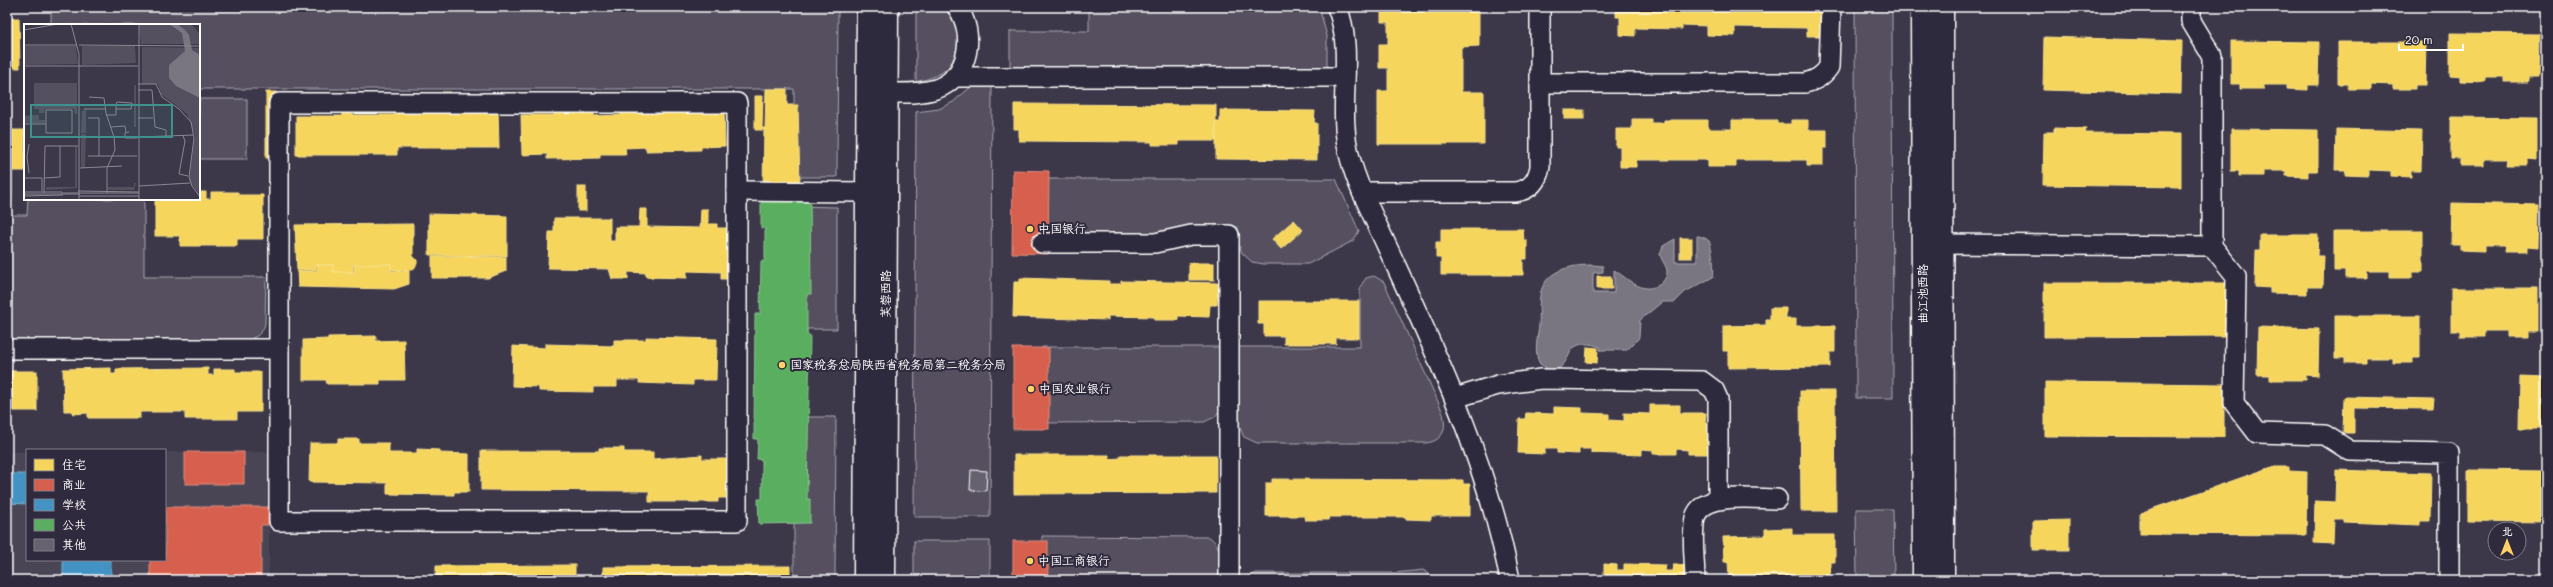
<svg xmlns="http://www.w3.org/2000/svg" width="2553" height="587" font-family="Mali,'LXGW WenKai TC',sans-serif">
	<rect width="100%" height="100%" fill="#3c3749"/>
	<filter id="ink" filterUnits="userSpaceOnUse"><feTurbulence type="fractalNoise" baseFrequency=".025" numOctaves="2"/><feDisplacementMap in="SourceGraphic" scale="8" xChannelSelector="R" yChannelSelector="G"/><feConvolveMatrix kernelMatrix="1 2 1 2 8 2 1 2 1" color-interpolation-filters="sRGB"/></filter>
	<g filter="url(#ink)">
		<path fill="#494455" d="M7 452H27V560H165V452H269V580H7Z"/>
		<g fill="#555060" stroke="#aaa8b0">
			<path d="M51 7H838L837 177H794V89H199V25H51Z"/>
			<path d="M916 7C923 7 935 5 941 8 964 18 961 57 945 70 936 77 927 79 916 82Z"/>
			<path d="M1089 7H1319L1327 36V68H1010V31H1089Z"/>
			<path d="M1855 7H1892L1893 398H1856Z"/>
			<path d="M992 83 990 517H914L916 112 939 109 953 102 972 86Z"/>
			<rect x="199" y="99" width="48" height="60"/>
			<path d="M1042 179H1336L1359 231 1353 241 1308 264H1264L1252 262 1242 253 1238 241V227H1187L1161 234 1042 235Z"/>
			<path d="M28 199H144V277H266L265 324C262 333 257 338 248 339L7 340V215H27Z"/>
			<path d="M794 206 837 207V329H807V417H836L835 580H794Z"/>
			<path d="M1374 276 1384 282 1440 406C1447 422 1448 440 1426 443H1257L1244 437 1238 424V347H1360V287L1366 278Z"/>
			<path d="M1042 347H1221L1219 411 1215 417 1204 422 1042 423Z"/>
			<path d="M1856 509H1893L1894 580H1857Z"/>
			<path d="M1042 536 1209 537C1224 546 1220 564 1220 580H1042Z"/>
			<rect x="914" y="541" width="76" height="39"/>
			<path d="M1423 570 1429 574 1430 580H1242L1255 573H1395Z"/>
		</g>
		<path fill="#797682" stroke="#afadb4" d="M1697 236C1701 236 1706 238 1709 241 1712 245 1715 272 1713 277L1685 292 1675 302H1662L1640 320 1639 338 1627 350H1600V347C1590 343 1580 342 1572 349 1565 364 1558 378 1540 364 1533 353 1538 337 1539 325 1540 314 1538 301 1541 291 1548 266 1582 263 1603 266V272L1593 273V293H1614V270C1628 278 1641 295 1659 285 1663 282 1667 277 1667 272 1667 265 1661 261 1660 254L1663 246 1675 239V262H1697Z"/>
		<g fill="#f6d55c" stroke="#f9e28d">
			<path d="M1381 7H1479V46L1461 47V92H1484V144H1378V91H1388V68H1379V44H1388V22H1381Z"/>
			<path d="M1616 7H1826L1821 36H1807V28L1735 27V36L1707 35V26L1682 25V29L1635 28V36L1620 35V17H1616Z"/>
			<path d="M7 18H19L20 68H7Z"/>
			<path d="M2450 33 2539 34 2538 77H2528V82H2504V77H2485V82L2460 81V77L2450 76Z"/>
			<path d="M2044 37 2182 41 2181 94 2043 90Z"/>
			<path d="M2231 41 2319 42 2318 85H2308V90L2286 89V85H2264V89H2240V84H2231Z"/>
			<path d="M2338 42H2426L2425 85H2415V89H2393V85L2371 84V89H2348V84H2338Z"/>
			<path d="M766 89H787V105H798L800 187H763L764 130H755V96H763L762 128H765Z"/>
			<rect x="266" y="92" width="10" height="66"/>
			<path d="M442 92H451V107H498L499 148H397V155H296V116H342V99H351V115H395V109L443 108Z"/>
			<path d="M1014 104 1216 105V141H1179V145H1152V142L1019 141V129H1014Z"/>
			<path d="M621 107H724L725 146 701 147V150L646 151V147L625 148 626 154H600V158L547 159V154L522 155 521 115H554V111L594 110V116L621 115Z"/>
			<path d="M1220 110 1315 111 1314 123H1317V160L1216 159V122H1220Z"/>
			<rect x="1564" y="110" width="20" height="9"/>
			<path d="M2451 117 2537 118V160L2528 159V165H2506L2507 159H2484V165H2460V159H2451Z"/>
			<path d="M1632 119H1651V123H1664V120H1708V129H1732V120H1777V124H1791V120H1808V130H1827V148H1823V166H1807V160H1736V167H1708V160H1636V167H1620V147H1616V129H1632Z"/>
			<path d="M2054 128 2086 129 2085 133 2181 134V187L2043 185 2044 132H2054Z"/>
			<path d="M2231 129 2318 130V171H2308V177L2286 176V171H2264V176H2239V171H2231Z"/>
			<path d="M2336 129 2422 131 2421 171H2411V177L2391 176V171L2368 170V176L2345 175 2346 170H2335Z"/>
			<path d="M11 130H25V171H12V198H7V155H11Z"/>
			<rect x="578" y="187" width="8" height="24"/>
			<path d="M199 192H206V199H211V192H238V195H263V239H237V246H180V236H155V199H199Z"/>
			<path d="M2452 203 2539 205 2538 247 2527 246V251H2505L2506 246H2484V251L2460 250V245H2451Z"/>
			<path d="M640 209H647V227L700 228 701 209H708V224H717V228H731L735 279H721V272L687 271V278L646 277V273L628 272V279H612L609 269 548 268 549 232H554V218H610V241H615V227H639Z"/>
			<path d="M429 214 507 216V256L429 255Z"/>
			<path d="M1294 220 1303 230 1281 249 1272 239Z"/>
			<path d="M413 224V257L417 260V264L413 270H392L390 264 353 265V272H333V265H316V270H297L295 225Z"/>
			<path d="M1441 229H1523L1524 241H1527V259H1523V275H1441V258H1436V242H1441Z"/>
			<path d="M2334 231H2423V272H2413V278H2390V271H2366V278H2345V271H2334Z"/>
			<path d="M2260 235H2318L2317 256H2324L2323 287H2307V294L2270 293V288L2255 287 2256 250H2260Z"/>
			<rect x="1680" y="238" width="12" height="20"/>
			<path d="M432 256 506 257V271L488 278H432Z"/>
			<rect x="1189" y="263" width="25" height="17"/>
			<path d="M391 264V271H409V284L394 289 298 287 297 271H317V265H333V272H354V265Z"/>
			<path d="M1597 276H1611L1612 289H1597Z"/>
			<path d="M1020 278 1109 281V284H1121V281L1218 283 1217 305H1210L1209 317 1178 316V320H1154V317L1108 316V320L1013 317 1014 282H1020Z"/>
			<path d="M2044 283H2226V336L2044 337Z"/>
			<path d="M2451 288H2538V331H2528V337H2506V331H2484V337H2460V331H2451Z"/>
			<path d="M1258 301H1359V338H1336V344H1284V336H1264V324H1258Z"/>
			<path d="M1770 308H1786V319H1796V326H1835V352H1830V367L1728 368V351H1723V326L1766 325V319H1770Z"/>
			<path d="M2335 316H2420V358H2413V363H2393V358H2366V363H2345V358H2335Z"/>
			<path d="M2258 327 2319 329 2318 376 2306 375V380H2270V375H2257Z"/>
			<path d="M376 336V341L404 340 405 380H380V384H327L326 380H303V340L328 339V337Z"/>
			<path d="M646 337 717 339 716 380H693V385L639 383V380H617V387H593V392L539 391V387L512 386 513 346 545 348V344L614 346V340H646Z"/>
			<path d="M1587 347 1598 348 1597 363 1586 362Z"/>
			<path d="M111 368V374H116V369L208 368V375H214V369H235V372H261V412H237V419H185V412H140V418H88V413L73 414V411H64L63 369Z"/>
			<rect x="7" y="371" width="30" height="40"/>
			<path d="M2520 377 2546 378V428H2519Z"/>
			<path d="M2045 382 2224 384V437L2045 436Z"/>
			<path d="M1800 391H1835L1836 511H1801Z"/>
			<path d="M2344 397 2434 399 2433 409 2354 408V433H2343Z"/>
			<path d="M1650 405H1680V413H1706L1705 422H1714L1713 454H1688V450L1676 449V454H1653V450L1642 449V455L1591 453V449H1579V454L1557 453V449H1545V454L1518 453 1519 419H1525L1526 413 1554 414V407L1582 408V413L1609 414V420L1624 421V413L1650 414Z"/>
			<path d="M338 439H359V443H389V453H417V449L440 450V453L469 454V492H454V495L387 494V483L309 482 310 443H338Z"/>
			<path d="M599 448H624V452H653V459L702 455V459H732L731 498H718V502H649V491L481 490V451H599Z"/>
			<path d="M1014 455H1109V459L1120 458V455H1216V493L1014 494Z"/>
			<path d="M2272 467H2289V471L2307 472 2306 535 2140 534V513Z"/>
			<path d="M2336 470 2431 473 2430 521H2420V525L2344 522V519H2334L2333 544 2314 543 2315 501 2335 502Z"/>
			<path d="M2468 470 2546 471V522L2468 521Z"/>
			<path d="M1272 479 1463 480V484H1470V516H1431V520L1406 519V517H1329L1328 520H1305V516H1266V483H1272Z"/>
			<path d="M2069 520V550H2033V521Z"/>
			<path d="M1792 528V535H1835V562H1830V576L1729 577 1728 562H1724L1723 537 1765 536V529Z"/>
			<path d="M1604 564 1617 565V570H1624V564L1666 565 1665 571H1673V565H1685V576H1691V580H1599L1600 577H1604Z"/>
			<path d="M575 565V580H436V566Z"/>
			<path d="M790 566V580H603V567Z"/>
		</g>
		<g fill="#d6604d" stroke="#e29082">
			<path d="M1013 170 1049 171 1048 254 1012 253Z"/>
			<rect x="1013" y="348" width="36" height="81"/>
			<rect x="185" y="452" width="59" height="32"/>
			<path d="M165 507H268V525H261V580H150V560H165Z"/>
			<rect x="1013" y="541" width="35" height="39"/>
		</g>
		<g fill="#4393c3" stroke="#7bb3d5">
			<path d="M7 474H27V504L7 503Z"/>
			<rect x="63" y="560" width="48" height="20"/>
		</g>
		<path fill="#5aae61" stroke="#8cc690" d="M810 195 811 294H807V335H810L807 499H810V523L759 524 758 499H762V460L757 459 758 439H754L755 314H760L761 261H765V228H761V198Z"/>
		<path fill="#666270" stroke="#fff" d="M971 470 987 471 986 491 970 490Z"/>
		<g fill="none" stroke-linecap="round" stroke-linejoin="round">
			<g stroke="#fff" stroke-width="22">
				<g id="street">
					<path d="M1337 7C1352 44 1342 88 1345 127 1346 150 1353 171 1362 192 1420 320 1483 441 1510 580"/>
					<path d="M2191 7V21L2212 56V246L2236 276 2234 403 2257 433 2325 435 2350 451 2449 453V580"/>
					<path d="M954 77H1344"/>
					<path d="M1540 83H1805C1816 80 1822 77 1829 67L1831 7"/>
					<path d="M887 93C903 93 920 94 936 89 970 77 976 33 957 7"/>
					<rect x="279" y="103" width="458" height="418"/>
					<path d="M737 191 867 192"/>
					<path d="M1362 192H1515C1530 190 1537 182 1540 167V7"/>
					<path d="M1042 243H1155L1191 235H1229V580"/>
					<path d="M1942 244 2212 246"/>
					<path d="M7 349H279"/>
					<path d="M1455 398 1498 385 1541 379 1702 381 1714 390 1718 399V499"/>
					<path d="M1695 580C1695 561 1691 537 1695 518 1702 491 1755 499 1777 499"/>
				</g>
			</g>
			<g stroke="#fff" stroke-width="25">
				<g id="secondary">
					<path d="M1922 7 1924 580"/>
					<path d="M1942 7 1943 580"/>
					<path d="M865 580 868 7"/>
					<path d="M884 580 887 7"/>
				</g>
			</g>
			<use href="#street" stroke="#2f2a3d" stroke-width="19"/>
			<use href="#secondary" stroke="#2f2a3d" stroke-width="22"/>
		</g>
	</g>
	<g fill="#ffd166" stroke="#2f2a3d" stroke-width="1.5">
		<circle cx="1030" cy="229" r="4"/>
		<circle cx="782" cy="365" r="4"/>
		<circle cx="1031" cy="389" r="4"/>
		<circle cx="1030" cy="561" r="4"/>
	</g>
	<g text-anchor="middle" stroke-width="4" stroke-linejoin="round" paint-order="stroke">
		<g font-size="12" fill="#fff" stroke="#2f2a3d" text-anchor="start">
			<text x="1038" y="233">中国银行</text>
			<text x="790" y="369">国家税务总局陕西省税务局第二税务分局</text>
			<text x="1039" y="393">中国农业银行</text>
			<text x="1038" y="565">中国工商银行</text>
		</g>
		<g font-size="12" fill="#fff" stroke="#2f2a3d">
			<text transform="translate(886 294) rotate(-90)" y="4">芙蓉西路</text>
			<text transform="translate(1923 294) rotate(-90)" y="4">曲江池西路</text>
		</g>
	</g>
	<g transform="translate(24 24)">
		<rect width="176" height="176" fill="#3c3749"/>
		<path d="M115 0H167L176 10V20H117ZM0 22H52L54 40 0 41ZM58 22H111L112 39 58 41ZM118 23 176 24V172L165 156 171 111 163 90 137 70 134 60H118ZM10 59H53V90H51L50 85H21L20 89H15V85H10ZM110 61H112V103H110ZM62 85V109H57L58 87ZM8 91H15V96H21V99H0V92ZM57 110H62L61 144H57ZM51 123H53V164L22 166V163H51ZM110 159H112L110 166H84V163H110Z" fill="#555060"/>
		<path d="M145 0H153L161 6 165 11 168 26 176 31V74L152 62 145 54V41L161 27 158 9Z" fill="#797682"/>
		<path fill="none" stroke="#8a8792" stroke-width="1" d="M47 0 55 30V176M0 6 34 0M0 21H53M55 21 176 22M0 42H114M114 60H132L138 73 155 85 167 98 170 114 165 153 168 162 176 173M114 66H128L131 103 142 106V113M65 73 80 74 82 89 90 113 91 126 83 144V169M60 85H81M22 86H48V109H22ZM82 91H92V80L93 78 108 79 107 85H92M64 94H75V132M114 94H129M0 100H22M87 103 101 102 102 108M105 108 101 109V114H113M159 112 161 117 155 150 164 152M115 113 170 111M64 132H113M56 144 98 142M5 149 3 133 5 120M0 154H18V167M20 154 36 153V122M115 162 166 159M54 167 115 168M0 168H38M20 169 21 122H54M37 169H56M56 169H115M0 170H56M0 172 39 171M55 172H115M115 176V0"/>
		<path fill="#3f918b" fill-opacity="0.15" stroke="#3f918b" stroke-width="2" d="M7 81H148V113H7Z"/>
		<rect width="176" height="176" fill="none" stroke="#fff" stroke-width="2"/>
	</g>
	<rect width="2553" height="587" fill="none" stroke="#2f2a3d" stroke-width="24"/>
	<rect x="12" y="12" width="2529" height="563" fill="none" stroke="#fff" stroke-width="1.5" filter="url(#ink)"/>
	<rect x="26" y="449" width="140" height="112" fill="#2f2a3d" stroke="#827f8b"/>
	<rect x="34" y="459" width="20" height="12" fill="#f6d55c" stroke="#827f8b"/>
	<text x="62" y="469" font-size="12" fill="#ffffff">住宅</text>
	<rect x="34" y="479" width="20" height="12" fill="#d6604d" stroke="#827f8b"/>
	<text x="62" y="489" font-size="12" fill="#ffffff">商业</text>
	<rect x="34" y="499" width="20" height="12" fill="#4393c3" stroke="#827f8b"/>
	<text x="62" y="509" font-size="12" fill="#ffffff">学校</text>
	<rect x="34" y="519" width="20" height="12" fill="#5aae61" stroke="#827f8b"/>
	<text x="62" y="529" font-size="12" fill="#ffffff">公共</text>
	<rect x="34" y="539" width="20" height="12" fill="#666270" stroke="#827f8b"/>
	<text x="62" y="549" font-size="12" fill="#ffffff">其他</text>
	<g transform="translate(2507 541)"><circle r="19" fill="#2f2a3d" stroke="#827f8b"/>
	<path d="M0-3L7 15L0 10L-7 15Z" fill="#ffd166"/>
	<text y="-6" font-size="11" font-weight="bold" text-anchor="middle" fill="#ffffff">北</text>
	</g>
	<path d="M2399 44v6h64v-6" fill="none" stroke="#ffffff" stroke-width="2"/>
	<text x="2405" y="44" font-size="12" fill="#ffffff" stroke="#2f2a3d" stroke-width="3" paint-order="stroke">20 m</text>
</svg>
